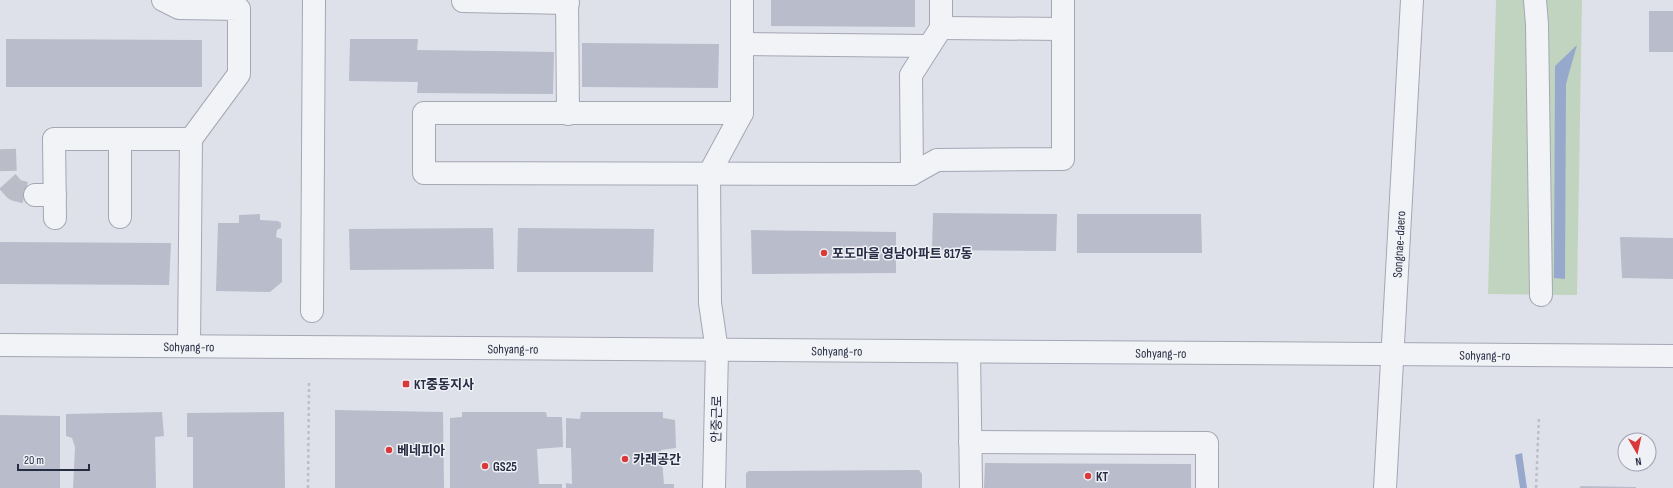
<svg xmlns="http://www.w3.org/2000/svg" width="1673" height="488" font-family="'Sofia Sans Condensed','Noto Sans KR',sans-serif">
	<rect width="100%" height="100%" fill="#dfe1ea"/>
	<path fill="#c1d4bf" d="M1496 0H1582L1577 295 1488 294Z"/>
	<g fill="#97a8cd">
		<path d="M1577 45 1566 84 1565 279 1554 278 1555 66Z"/>
		<path d="M1522 453 1527 488H1520L1515 455Z"/>
	</g>
	<g fill="#b9bcca">
		<path d="M771 0H915V27L771 26Z"/>
		<rect x="1649" y="11" width="24" height="41"/>
		<path d="M6 39 202 40V87H6Z"/>
		<path d="M350 39H418L417 50 554 52 553 94 417 93 418 82 349 81Z"/>
		<path d="M582 43 719 44 718 88 582 87Z"/>
		<path d="M933 213 1057 214 1056 251 932 250Z"/>
		<path d="M260 214V220L278 221 281 223V228L277 230 276 237 282 239V282L270 292 216 291 218 223H239V215Z"/>
		<path d="M1077 214H1201L1202 253H1077Z"/>
		<path d="M493 228 494 269 350 270 349 229Z"/>
		<path d="M518 228 654 229 653 272H517Z"/>
		<path d="M751 230 896 232V273L752 274Z"/>
		<path d="M1620 237 1673 238V279L1622 278Z"/>
		<path d="M0 242 171 243 169 285 0 284Z"/>
		<path d="M335 410 443 412 444 488H335Z"/>
		<path d="M162 412 164 436 155 437 156 488H73L75 447 72 438 66 436V414Z"/>
		<path d="M284 412 285 488H193V437H187V413Z"/>
		<path d="M462 412H546L547 417H562L563 447 537 449 539 484H562V488H450V418L462 417Z"/>
		<path d="M581 412H663V418L675 420 676 448 661 450 664 484H674V488H566V483L572 484 571 448H566V418L580 419Z"/>
		<path d="M0 415 60 416V488H0Z"/>
		<path d="M985 463 1191 464V488H984Z"/>
		<path d="M919 470 922 474V488H746V473L749 471Z"/>
		<path d="M1581 486 1636 487V488H1579Z"/>
	</g>
	<g fill="none" stroke-linecap="round" stroke-linejoin="round">
		<path stroke="#babdc8" stroke-width="22" stroke-dasharray="22 11" stroke-linecap="butt" d="M5 149 6 180 15 190 35 195"/>
		<g stroke="#a4a7b4" stroke-width="24">
			<g id="minor">
				<path d="M163 0 179 8 239 9V74L191 139"/>
				<path d="M463 0V1L568 3"/>
				<path d="M567 0 568 114"/>
				<path d="M1535 0 1537 24 1541 295"/>
				<path d="M941 28 1063 29"/>
				<path d="M742 44 929 46"/>
				<path d="M742 113H424V173L912 174 937 160 1063 159V0"/>
				<path d="M912 174 911 75 941 28V0"/>
				<path d="M35 195H55"/>
				<path d="M120 217V139"/>
				<path d="M55 218 54 139H191L189 346"/>
				<path d="M312 311 314 0"/>
				<path id="s1" d="M0 345 1673 356"/>
				<path d="M969 352 971 488"/>
				<path d="M970 442 1207 443V488"/>
				<path d="M714 488 717 351 710 303 709 174 742 113V0"/>
				<path id="s2" d="M1385 488 1412 0"/>
			</g>
		</g>
		<g stroke="#bdbfc8" stroke-width="2.5" stroke-dasharray="3 3" stroke-linecap="butt">
			<path d="M308 488 309 382"/>
			<path d="M1536 488 1539 416"/>
		</g>
		<use href="#minor" stroke="#f2f3f7" stroke-width="22"/>
	</g>
	<g fill="#d93a39" stroke="#eff1f7" stroke-width="1.5">
		<circle cx="824" cy="253" r="4"/>
		<rect x="402" y="380" width="8" height="8" rx="2"/>
		<circle cx="389" cy="450" r="4"/>
		<circle cx="625" cy="459" r="4"/>
		<circle cx="485" cy="466" r="4"/>
		<circle cx="1088" cy="476" r="4"/>
	</g>
	<g text-anchor="middle" stroke-width="3" stroke-linejoin="round" paint-order="stroke">
		<g font-size="13" fill="#262c42" stroke="#eff1f7">
			<text dy="5" stroke="none"><textPath href="#s2" startOffset="244">Songnae-daero</textPath></text>
			<text dy="5" stroke="none"><textPath href="#s1" startOffset="189">Sohyang-ro</textPath></text>
			<text dy="5" stroke="none"><textPath href="#s1" startOffset="513">Sohyang-ro</textPath></text>
			<text dy="5" stroke="none"><textPath href="#s1" startOffset="837">Sohyang-ro</textPath></text>
			<text dy="5" stroke="none"><textPath href="#s1" startOffset="1161">Sohyang-ro</textPath></text>
			<text dy="5" stroke="none"><textPath href="#s1" startOffset="1485">Sohyang-ro</textPath></text>
			<text transform="translate(716 419) rotate(-89)" y="5">안중근로</text>
		</g>
		<g font-size="13" font-weight="bold" fill="#262c42" stroke="#eff1f7" text-anchor="start">
			<text x="832" y="258">포도마을 영남아파트 817동</text>
			<text x="414" y="389">KT중동지사</text>
			<text x="397" y="455">베네피아</text>
			<text x="633" y="464">카레공간</text>
			<text x="493" y="471">GS25</text>
			<text x="1096" y="481">KT</text>
		</g>
	</g>
	<g transform="translate(1637 452) rotate(171)"><circle r="19" fill="#eff1f7" stroke="#9fa2af"/>
	<path d="M0-3L7 15L0 10L-7 15Z" fill="#d93a39"/>
	<text y="-6" font-size="11" font-weight="bold" text-anchor="middle" fill="#262c42">N</text>
	</g>
	<path d="M18 464v6h71v-6" fill="none" stroke="#262c42" stroke-width="2"/>
	<text x="24" y="464" font-size="12" fill="#262c42" stroke="#eff1f7" stroke-width="3" paint-order="stroke">20 m</text>
</svg>
